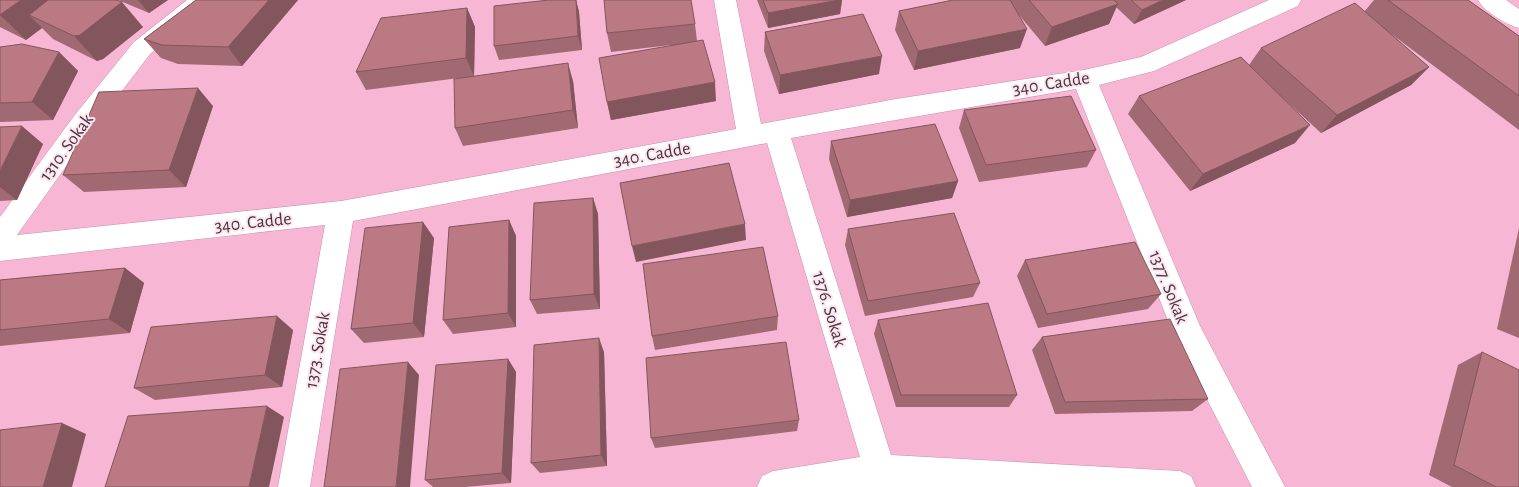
<svg xmlns="http://www.w3.org/2000/svg" width="1519" height="487" font-family="'Alegreya Sans',sans-serif">
	<rect width="100%" height="100%" fill="#f7b7d4"/>
	<g fill="none" stroke-linecap="round" stroke-linejoin="round">
		<g stroke="#cb8eaa" stroke-width="1">
			<g id="street">
				<path d="M187 0H213L210 6 150 54 92 130 17 235 341 201 736 129 714 0H736L761 124 896 99 1084 70 1141 57 1269 0H1301L1298 6 1154 71 1099 85 1200 326 1285 487H1252L1173 333 1076 89 791 138 891 455 1180 471 1191 476 1196 487H757L762 476 773 471 860 457 767 143 353 221 310 487H278L325 225 0 261V217L74 116 134 42Z"/>
				<path d="M1478 0H1506L1519 9V28C1505 24 1485 12 1478 0Z"/>
			</g>
		</g>
		<use href="#street" fill="#fff" fill-rule="evenodd"/>
	</g>
	<g fill="#a16971">
		<path d="M0 0 143 27 103 59 97 61 53 39 42 28 26 40 0 27Z"/>
		<path d="M118 0H168L149 13Z"/>
		<path d="M196 0H298L242 66 178 64 161 58 144 39Z"/>
		<path d="M549 0H576L579 12 582 50 499 60 494 46Z"/>
		<path d="M757 0H842L840 14 768 28Z"/>
		<path d="M953 0H1186L1134 24 1116 7 1109 24 1045 46 1019 15 1020 48 914 70 895 30 899 11Z"/>
		<path d="M1374 0H1468L1519 36V130L1386 30 1429 67 1411 85 1321 133 1288 103 1295 143 1190 191 1128 114 1139 96 1249 65 1261 48 1364 12Z"/>
		<path d="M467 8 475 27 474 76 573 81 578 128 463 146 455 128 459 78 366 90 356 72Z"/>
		<path d="M695 24 697 41 716 101 611 120 607 102 671 45 611 52 607 33Z"/>
		<path d="M765 32 879 74 779 94 764 51Z"/>
		<path d="M0 47 59 52 78 71 53 120 0 122Z"/>
		<path d="M213 106 186 187 84 192 63 175Z"/>
		<path d="M964 110 1096 150 1087 167 979 182 959 128Z"/>
		<path d="M0 127 43 144 17 200 0 201Z"/>
		<path d="M831 141 958 181 952 198 847 217 829 159Z"/>
		<path d="M593 198 598 214 600 309 537 314 530 300Z"/>
		<path d="M509 220 516 236V327L453 334 443 320Z"/>
		<path d="M1519 228V338L1497 329Z"/>
		<path d="M848 229 980 283 973 297 865 316 845 245Z"/>
		<path d="M434 238 424 337 364 343 351 329Z"/>
		<path d="M1025 260 1161 294 1148 309 1038 328 1017 276Z"/>
		<path d="M125 268 144 283 130 333 0 346V280Z"/>
		<path d="M778 316 777 330 655 350 652 336Z"/>
		<path d="M878 320 1017 395 1009 407H896L874 334Z"/>
		<path d="M293 330 282 387 155 400 134 388Z"/>
		<path d="M1042 337 1208 399 1192 411 1055 414 1032 350Z"/>
		<path d="M604 352 607 466 540 473 531 463Z"/>
		<path d="M1482 352 1519 487H1452L1429 475 1458 365Z"/>
		<path d="M508 359 516 372 511 483 465 487H433L425 480Z"/>
		<path d="M799 420 797 431 655 448 651 438Z"/>
	</g>
	<g fill="#83555c">
		<path d="M21 0H79L29 15 42 28 26 40 0 15Z"/>
		<path d="M138 0H168L149 13Z"/>
		<path d="M269 0H298L242 66 228 47Z"/>
		<path d="M576 0 579 12 582 50 578 36Z"/>
		<path d="M839 0H842L840 14 768 28V13Z"/>
		<path d="M1163 0H1186L1134 24 1142 10Z"/>
		<path d="M122 2 143 27 103 59 97 61 74 36Z"/>
		<path d="M1118 4 1109 24 1045 46 1052 27Z"/>
		<path d="M467 8 475 27 474 76 466 58Z"/>
		<path d="M1027 29 1020 48 914 70 918 51Z"/>
		<path d="M59 52 78 71 53 120 32 102Z"/>
		<path d="M882 56 879 74 779 94 780 75Z"/>
		<path d="M568 63 573 81 578 128 573 110Z"/>
		<path d="M1429 67 1411 85 1321 133 1337 115Z"/>
		<path d="M715 82 716 101 611 120 607 102Z"/>
		<path d="M198 88 213 106 186 187 169 170Z"/>
		<path d="M1310 125 1295 143 1190 191 1203 174Z"/>
		<path d="M22 126 43 144 17 200 0 187V171Z"/>
		<path d="M958 181 952 198 847 217 850 200Z"/>
		<path d="M593 198 598 214 600 309 594 294Z"/>
		<path d="M509 220 516 236V327L508 313Z"/>
		<path d="M423 222 434 238 424 337 413 323Z"/>
		<path d="M745 224 746 240 636 262 632 246Z"/>
		<path d="M125 268 144 283 130 333 109 319Z"/>
		<path d="M277 316 293 330 282 387 265 375Z"/>
		<path d="M599 338 604 352 607 466 601 455Z"/>
		<path d="M508 359 516 372 511 483 502 473Z"/>
		<path d="M408 362 419 375 410 487H396Z"/>
		<path d="M267 406 284 417 269 487H249Z"/>
		<path d="M62 423 86 434 72 487H43Z"/>
	</g>
	<g fill="#bb7a83" stroke="#83555c">
		<path d="M0 0H21L0 15Z"/>
		<path d="M48 0H116L122 2 80 35 74 36 29 15Z"/>
		<path d="M196 0H269L228 47 162 45 144 39Z"/>
		<path d="M549 0H576L578 36 494 46V6Z"/>
		<path d="M604 0H691L695 24 607 33Z"/>
		<path d="M763 0H839L768 13Z"/>
		<path d="M953 0H1010L1027 29 918 51 899 11Z"/>
		<path d="M1029 0H1114L1118 4 1052 27Z"/>
		<path d="M1131 0H1163L1142 10Z"/>
		<path d="M1388 0H1468L1519 36V96Z"/>
		<path d="M1355 3 1429 67 1337 115 1261 48Z"/>
		<path d="M467 8 466 58 356 72 381 18Z"/>
		<path d="M863 14 882 56 780 75 765 32Z"/>
		<path d="M703 40 715 82 607 102 599 58Z"/>
		<path d="M22 44 59 52 32 102 0 103V47Z"/>
		<path d="M1241 57 1310 125 1203 174 1139 96Z"/>
		<path d="M568 63 573 110 455 128 454 79Z"/>
		<path d="M198 88 169 170 63 175 99 92Z"/>
		<path d="M1071 96 1096 150 986 165 964 110Z"/>
		<path d="M935 124 958 181 850 200 831 141Z"/>
		<path d="M22 126 0 171V127Z"/>
		<path d="M729 163 745 224 632 246 620 183Z"/>
		<path d="M593 198 594 294 530 300 534 203Z"/>
		<path d="M954 213 980 283 868 301 848 229Z"/>
		<path d="M509 220 508 313 443 320 449 227Z"/>
		<path d="M423 222 413 323 351 329 365 228Z"/>
		<path d="M1135 242 1161 294 1047 314 1025 260Z"/>
		<path d="M763 247 778 316 652 336 643 264Z"/>
		<path d="M125 268 109 319 0 330V280Z"/>
		<path d="M988 303 1017 395H901L878 320Z"/>
		<path d="M277 316 265 375 134 388 151 327Z"/>
		<path d="M1170 319 1208 399 1065 402 1042 337Z"/>
		<path d="M599 338 601 455 531 463 534 345Z"/>
		<path d="M786 342 799 420 651 438 646 358Z"/>
		<path d="M1482 352 1519 370V487H1496L1454 465Z"/>
		<path d="M508 359 502 473 425 480 436 365Z"/>
		<path d="M408 362 396 487H324L340 369Z"/>
		<path d="M267 406 249 487H105L128 416Z"/>
		<path d="M62 423 43 487H0V430Z"/>
	</g>
	<g text-anchor="middle" stroke-width="4" stroke-linejoin="round" paint-order="stroke">
		<g font-size="18" fill="#4a313d" stroke="#fbe7ef">
			<text transform="translate(1051 83) rotate(-9)" y="6">340. Cadde</text>
			<text transform="translate(66 147) rotate(-54)" y="6">1310. Sokak</text>
			<text transform="translate(652 154) rotate(-10)" y="6">340. Cadde</text>
			<text transform="translate(253 222) rotate(-6)" y="6">340. Cadde</text>
			<text transform="translate(1169 287) rotate(68)" y="6">1377. Sokak</text>
			<text transform="translate(830 309) rotate(73)" y="6">1376. Sokak</text>
			<text transform="translate(317 350) rotate(-80)" y="6">1373. Sokak</text>
		</g>
	</g>
</svg>
